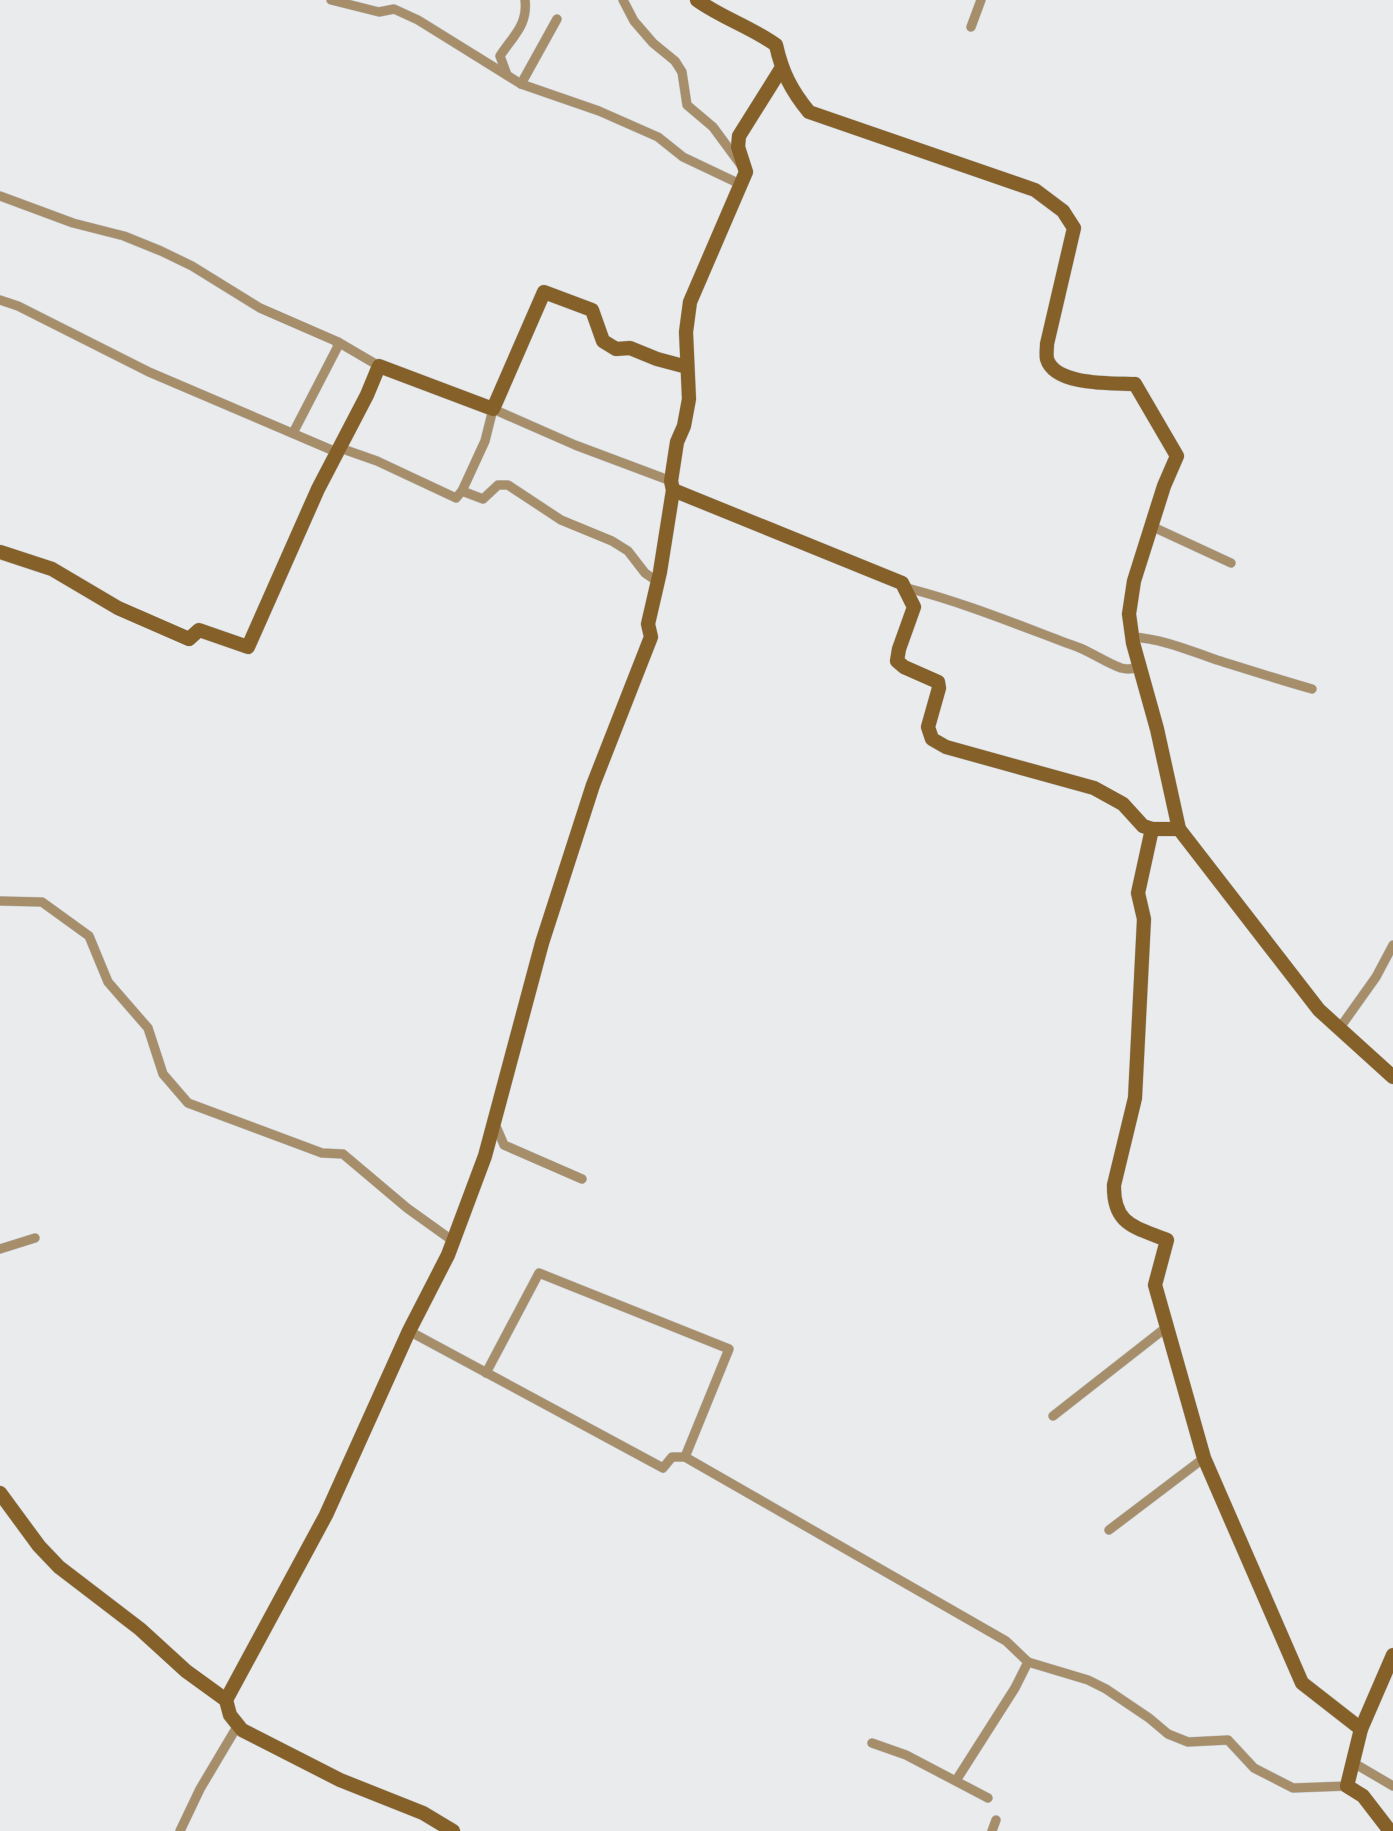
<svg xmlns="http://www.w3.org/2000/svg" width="1393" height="1831" font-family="'Exo 2',sans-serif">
	<rect width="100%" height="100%" fill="#e9ebed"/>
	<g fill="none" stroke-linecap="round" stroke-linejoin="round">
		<g stroke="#c4c6c8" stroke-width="10">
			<g id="street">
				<path d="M331 0 379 12 394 9 418 20 521 84 599 111 658 137 683 157 742 185"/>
				<path d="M623 0 634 21 653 43 675 61 682 72 687 105 713 127 741 165"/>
				<path d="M971 27 981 0"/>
				<path d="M507 75 500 56C513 36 528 25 525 0"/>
				<path d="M521 84 557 19"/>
				<path d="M0 196 73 223 124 236 161 251 192 266 260 308 338 342 379 366"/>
				<path d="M0 300 18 306 149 372 334 451 340 448 377 461 456 498 462 491 483 499 498 485H508L561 520 612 541 628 551 645 573 658 582"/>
				<path d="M293 433 337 348 338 342"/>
				<path d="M462 491 485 441 493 409 575 445 671 481"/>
				<path d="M1151 526 1231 563"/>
				<path d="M907 588C966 603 1023 627 1080 648 1094 654 1107 663 1121 668 1128 670 1133 669 1139 667"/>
				<path d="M1132 637C1163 639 1188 650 1217 660 1249 670 1280 680 1312 689"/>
				<path d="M0 901 42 902 89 936 108 982 148 1028 163 1074 188 1103 322 1153 343 1154 407 1208 453 1241"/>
				<path d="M1339 1029 1376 977 1393 945"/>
				<path d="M495 1124 504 1145 582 1179"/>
				<path d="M0 1249 35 1238"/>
				<path d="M409 1331 663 1468 672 1457H685L1006 1641 1028 1662 1088 1680 1106 1689 1149 1718 1168 1734 1188 1742 1228 1740 1254 1768 1293 1788 1347 1786"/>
				<path d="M486 1373 539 1273 729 1349 685 1457"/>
				<path d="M1053 1416 1168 1326"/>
				<path d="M1109 1530 1204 1458"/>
				<path d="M872 1743 906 1755 988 1798"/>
				<path d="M1352 1762 1393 1786"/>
				<path d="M957 1779 1015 1688 1028 1662"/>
				<path d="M180 1831 200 1789 238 1725"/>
				<path d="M992 1831 996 1820"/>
			</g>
		</g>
		<g stroke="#c4c6c8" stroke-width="15">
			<g id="secondary">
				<path d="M697 0C722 18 751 27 776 45 782 72 791 90 809 112L1035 190 1063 211 1074 228 1047 344C1047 348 1046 355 1047 359 1055 386 1113 383 1135 384L1177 456 1164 486 1134 581 1129 614 1133 643 1157 729 1179 829 1319 1010 1393 1077"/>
				<path d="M673 490 902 583 914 607 899 649 897 661 904 667 938 682 939 688 928 727 932 739 946 747 1094 788 1123 804 1143 826 1152 829H1179"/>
				<path d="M0 552 52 569 118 608 189 639 199 630 248 647 318 489 367 395 379 366 493 409 544 292 592 310 603 341 616 349 630 348 657 359 687 367"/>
				<path d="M1152 829 1138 893 1144 919 1135 1098 1114 1185C1113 1225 1135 1227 1167 1240L1155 1285 1204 1458 1302 1683 1361 1729"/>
				<path d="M0 1493 39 1546 59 1567 140 1629 186 1671 226 1700 230 1715 242 1730 340 1780 423 1813 453 1831"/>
				<path d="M226 1700 326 1515 409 1331 448 1255 485 1156 542 943 593 785 651 637 648 624 660 572 673 490 671 481 677 442 684 426 689 399 686 332 690 302 746 172 738 147 739 136 781 69"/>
				<path d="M1390 1831 1363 1796 1347 1786 1361 1729 1393 1655"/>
			</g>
		</g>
		<use href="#street" stroke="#a78e6b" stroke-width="9"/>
		<use href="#secondary" stroke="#856028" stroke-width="14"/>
	</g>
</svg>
